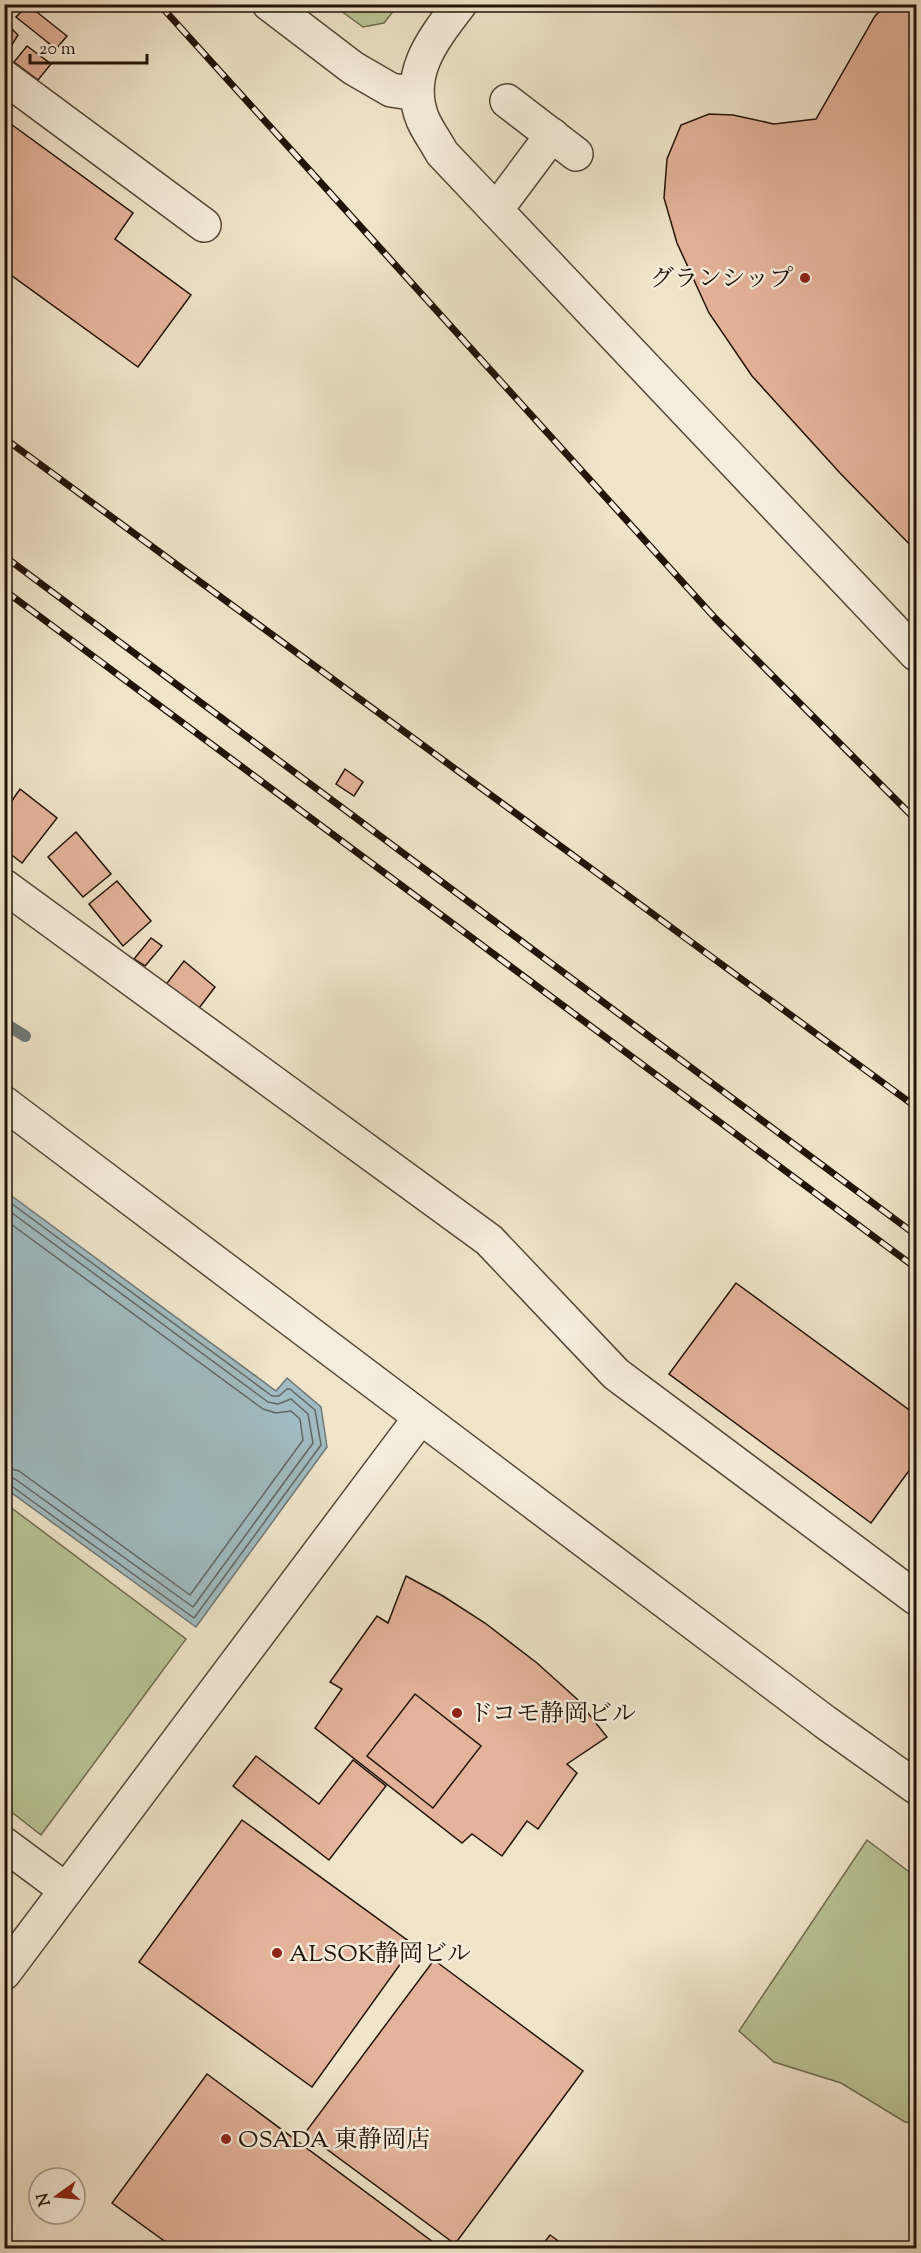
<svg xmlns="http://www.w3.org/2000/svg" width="921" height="2253" font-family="'Sorts Mill Goudy','Noto Serif JP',serif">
	<rect width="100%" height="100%" fill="#efe4c9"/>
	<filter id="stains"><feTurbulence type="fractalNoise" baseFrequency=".00333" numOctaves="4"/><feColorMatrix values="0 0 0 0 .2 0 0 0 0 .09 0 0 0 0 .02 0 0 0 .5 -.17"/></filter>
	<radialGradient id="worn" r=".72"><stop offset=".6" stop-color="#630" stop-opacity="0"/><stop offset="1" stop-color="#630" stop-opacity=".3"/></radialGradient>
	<g fill="#bac496" stroke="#6e6c4f" stroke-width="1.5">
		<path d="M333 5H398L384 23 363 27Z"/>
		<path d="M5 1503 186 1639 41 1835 5 1807Z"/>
		<path d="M867 1840 916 1877V2124L905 2122 841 2083 774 2062 739 2031Z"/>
	</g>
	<path fill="#a0bbc1" stroke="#6e7877" stroke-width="1.5" d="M5 1191 276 1391 287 1378 321 1407 327 1447 196 1627 5 1488Z"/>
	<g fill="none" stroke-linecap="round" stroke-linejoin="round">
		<g stroke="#616764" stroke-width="1.5">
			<path d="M4 1198 272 1396H279L287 1389H290L315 1410 321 1445 194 1618 10 1485 4 1484"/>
			<path d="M4 1207 268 1402 278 1404 291 1399 308 1414 313 1443 193 1607 15 1479 4 1476"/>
			<path d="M4 1219 263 1409 276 1413 291 1411 300 1419 303 1440 190 1595 19 1471 4 1467"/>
		</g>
		<path stroke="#6e7877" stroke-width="12" d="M4 1023 25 1036"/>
	</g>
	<g fill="#e4b39b" stroke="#221308" stroke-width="1.5">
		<path d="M887 4H902L916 16V551L840 473 752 376 709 313 677 243 664 198 667 159 681 125 709 114 733 115 774 124 816 119 875 16Z"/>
		<path d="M28 5 67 36 56 49 16 17Z"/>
		<path d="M10 27 18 35 6 54 4 34Z"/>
		<path d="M27 46 51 64 38 80 14 62Z"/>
		<path d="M4 119 133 213 115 239 191 295 138 367 4 270Z"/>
		<path d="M345 769 363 782 354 796 336 784Z"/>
		<path d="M20 789 57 818 22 863 4 849V812Z"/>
		<path d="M76 832 111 874 83 897 48 857Z"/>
		<path d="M117 881 151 921 123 946 89 904Z"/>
		<path d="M151 938 162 946 145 966 134 959Z"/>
		<path d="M184 961 215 987 196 1012 164 987Z"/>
		<path d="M736 1283 916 1415V1461L871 1523 669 1374Z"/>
		<path d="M406 1576 443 1596 485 1623 537 1663 577 1699 607 1737 567 1764 577 1773 538 1829 527 1821 502 1856 472 1834 462 1843 315 1728 342 1689 330 1682 377 1616 388 1623Z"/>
		<path d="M415 1694 481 1746 433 1808 367 1756Z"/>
		<path d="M256 1756 319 1804 353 1760 386 1786 329 1860 233 1786Z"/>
		<path d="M242 1820 414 1945 312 2087 139 1962Z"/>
		<path d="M434 1960 583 2071 455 2244 305 2133Z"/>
		<path d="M207 2074 441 2248H174L112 2203Z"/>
		<path d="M550 2235 568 2248H540Z"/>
	</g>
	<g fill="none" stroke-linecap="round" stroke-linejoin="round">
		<g stroke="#554738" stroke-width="36">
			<g id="minor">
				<path d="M269 4 353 68 391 90 417 94"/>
				<path d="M460 4C434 38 404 74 423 120 428 131 436 142 442 153L916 654"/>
				<path d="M4 77 204 225"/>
				<path d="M507 101 576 154"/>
				<path d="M496 210 552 135"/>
				<path d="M4 886 489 1240 616 1374 916 1598"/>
				<path d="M4 1103 825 1722 916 1787"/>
				<path d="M4 1844 66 1890"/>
				<path d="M4 1973 420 1418"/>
			</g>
		</g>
		<use href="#minor" stroke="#f5eddc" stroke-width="33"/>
		<g stroke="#221308" stroke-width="7">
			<g id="rail">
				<path d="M159 4 715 618 916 820"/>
				<path d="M4 438 916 1107"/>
				<path d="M4 556 916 1235"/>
				<path d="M4 590 916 1268"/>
			</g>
		</g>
		<use href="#rail" stroke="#f5eddc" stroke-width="4.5" stroke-dasharray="14" stroke-linecap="butt"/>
	</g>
	<g fill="#8f2418" stroke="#f5eddc" stroke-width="2">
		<circle cx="805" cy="278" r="6"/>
		<circle cx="457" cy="1713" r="6"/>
		<circle cx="277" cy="1953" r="6"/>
		<circle cx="226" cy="2139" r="6"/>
	</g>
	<g text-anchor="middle" stroke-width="5" stroke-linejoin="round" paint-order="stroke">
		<g font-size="24" fill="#221308" stroke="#f5eddc" text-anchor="start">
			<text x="793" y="286" text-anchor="end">グランシップ</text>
			<text x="469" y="1721">ドコモ静岡ビル</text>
			<text x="289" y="1961">ALSOK静岡ビル</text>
			<text x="238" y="2147">OSADA 東静岡店</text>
		</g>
	</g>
	<rect width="921" height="2253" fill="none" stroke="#efe4c9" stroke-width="24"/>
	<rect x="6" y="6" width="909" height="2241" fill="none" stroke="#221308" stroke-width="3"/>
	<rect x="12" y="12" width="897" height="2229" fill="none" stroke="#221308" stroke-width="1.5"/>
	<g transform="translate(57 2196) rotate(255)"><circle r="28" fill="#f5eddc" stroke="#a19687" stroke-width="1.5"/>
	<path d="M0-4.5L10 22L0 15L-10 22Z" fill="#8f2418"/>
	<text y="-9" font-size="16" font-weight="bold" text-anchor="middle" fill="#221308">N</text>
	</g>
	<path d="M30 54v9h117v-9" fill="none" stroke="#221308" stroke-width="3"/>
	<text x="39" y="54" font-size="18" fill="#221308" stroke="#f5eddc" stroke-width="4.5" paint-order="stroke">20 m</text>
	<rect width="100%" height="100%" filter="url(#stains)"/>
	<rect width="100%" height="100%" fill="url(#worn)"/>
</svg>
